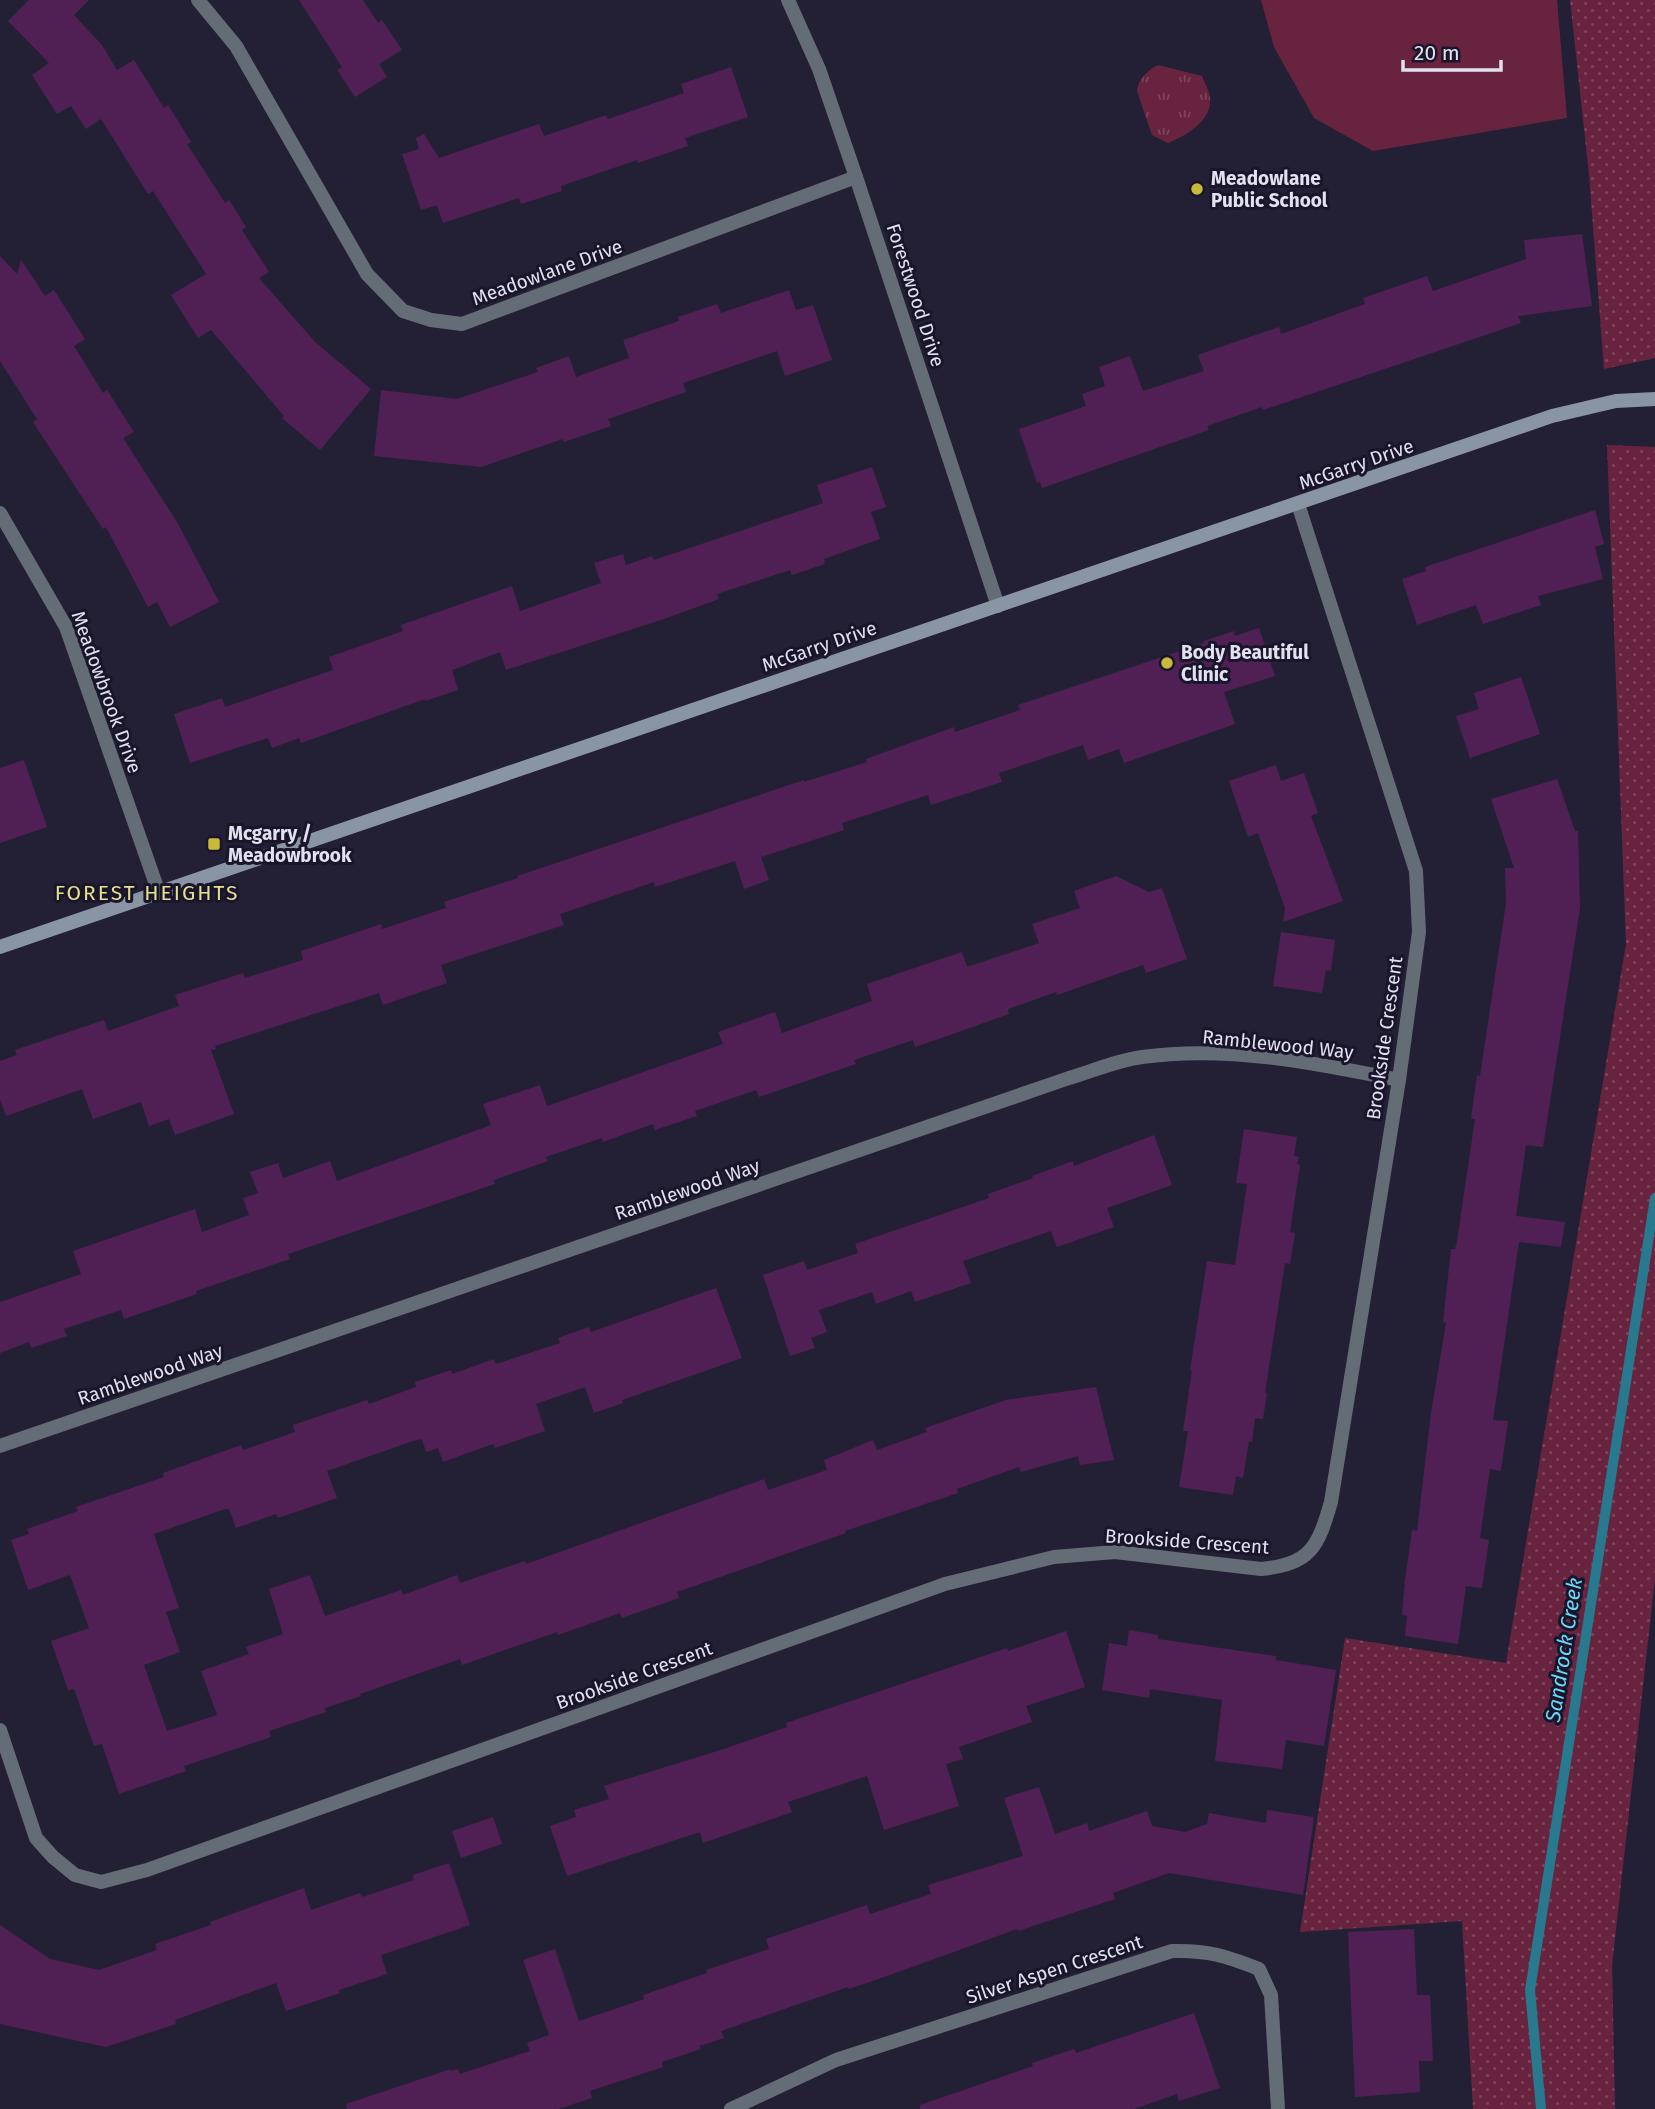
<svg xmlns="http://www.w3.org/2000/svg" width="1655" height="2109" font-family="'Fira Sans',sans-serif">
	<defs>
		<pattern id="grass-dots" width="8" height="8" patternUnits="userSpaceOnUse" patternTransform="scale(1.75)"><rect width="8" height="8" fill="#68243f"/><path d="M2 2h.1M6 6h.1" fill="none" stroke="#7d445b" stroke-width="1.8" stroke-linecap="round"/></pattern>
		<pattern id="park-tufts" width="24" height="20" patternUnits="userSpaceOnUse" patternTransform="scale(1.75)"><rect width="24" height="20" fill="#68243f"/><path d="M3 7l-1-3M5 7V3M7 7l1-3M15 17l-1-3M17 17v-4M19 17l1-3" fill="none" stroke="#7d445b"/></pattern>
	</defs>
	<rect width="100%" height="100%" fill="#232035"/>
	<g fill="url(#grass-dots)">
		<path d="M1570 0H1655V358L1604 369 1589 174Z"/>
		<path d="M1607 445 1655 447V1578L1612 1965 1615 2109H1473L1462 1921 1300 1932 1345 1638 1506 1663 1626 944Z"/>
	</g>
	<path fill="url(#park-tufts)" d="M1158 65 1202 76C1204 82 1209 90 1210 97 1213 120 1187 135 1168 143L1152 135 1137 91C1139 78 1147 71 1158 65Z"/>
	<path fill="#68243f" d="M1261 0H1557L1567 118 1373 151 1314 118 1274 47Z"/>
	<g fill="none" stroke-linecap="round" stroke-linejoin="round">
		<path stroke="#28788e" stroke-width="10" d="M1541 2109 1530 1990 1655 1198"/>
	</g>
	<g fill="#502054">
		<path d="M29 0H89L74 15 102 45 117 70 134 60 164 108 168 105 191 142 187 144 225 203 229 200 246 227 242 230 269 272 259 278 315 342 371 389 320 450 282 418 284 416 211 330 198 338 171 295 206 274 153 191 148 194 101 119 86 129 71 106 57 114 32 75 49 63 8 21Z"/>
		<path d="M299 0H363L378 23 382 20 402 50 379 64 387 77 355 97 337 70 342 67Z"/>
		<path d="M731 67 748 117 685 138 688 146 638 163 637 160 561 186 562 191 521 204 519 198 443 223 437 205 421 210 402 154 419 149 416 138 424 134 439 158 539 124 544 136 606 115 608 119 684 93 681 84Z"/>
		<path d="M1582 234 1592 306 1518 316 1521 323 1263 410 1262 407 1207 426 1209 430 1042 488 1040 482 1037 483 1019 429 1086 406 1082 394 1105 386 1099 367 1130 356 1143 391 1204 371 1198 355 1223 346 1279 327 1281 334 1365 304 1363 298 1427 276 1433 291 1526 259 1524 240Z"/>
		<path d="M0 256 17 274 21 260 45 296 54 290 85 339 74 346 103 393 107 390 134 432 123 438 177 522 219 602 170 627 157 602 148 607 106 527 103 529 33 422 37 419 0 361Z"/>
		<path d="M789 290 796 310 813 305 832 360 785 376 777 351 683 383 686 392 608 419 611 426 564 442 563 439 481 467 374 456 381 390 457 399 538 372 536 368 569 356 576 377 629 358 623 340 679 321 678 317 717 304 721 313Z"/>
		<path d="M872 467 886 507 871 512 880 539 824 559 825 564 792 575 790 570 717 594 719 599 664 619 506 670 500 652 452 670 458 690 425 701V699L301 743 299 738 272 748 268 738 190 763 174 714 222 698 225 707 333 670 329 657 403 631 401 625 512 586 520 611 601 583 594 563 623 554 626 565 652 556 654 560 823 503 817 485Z"/>
		<path d="M1595 510 1604 544 1595 547 1603 579 1538 596 1541 605 1483 624 1476 605 1417 625 1402 579 1426 571 1425 567Z"/>
		<path d="M1259 628 1275 676 1224 692 1235 724 1124 763 1119 749 1088 760 1083 745 999 773 1002 782 931 805 928 795 842 823 844 830 761 857 769 880 744 889 735 861 655 887 654 882 560 914 564 925 441 965 447 983 383 1005 379 993 215 1046 216 1049 211 1050 234 1114 175 1135 169 1119 149 1126 141 1102 93 1119 82 1089 6 1116 0 1099V1061L17 1055 15 1050 104 1020 108 1031 179 1006 175 995 243 973 245 978 303 960 301 951 381 924 382 929 446 908 444 902 518 878 517 876 804 780V782L867 762 866 759 954 727 955 732 1020 710 1018 705 1204 643V641L1234 631 1235 636Z"/>
		<path d="M1521 677 1540 734 1470 758 1456 716 1479 709 1474 693Z"/>
		<path d="M24 760 47 827 0 843V768Z"/>
		<path d="M1276 765 1281 781 1304 773 1318 813 1311 816 1343 901 1283 922 1285 908 1258 833 1248 837 1229 781Z"/>
		<path d="M1557 779 1575 831H1578L1580 908 1543 1147 1526 1145 1516 1216 1565 1222 1561 1247 1519 1242 1493 1420 1508 1421 1501 1471 1490 1469 1480 1538 1489 1540 1482 1588 1466 1586 1458 1644 1405 1636 1407 1616 1402 1615 1405 1580 1412 1530 1417 1531 1431 1413 1446 1323 1443 1322 1451 1249H1455L1457 1241 1475 1119H1471L1477 1075 1480 1076 1506 903 1505 868H1514L1491 799Z"/>
		<path d="M1116 876 1149 892 1162 888 1187 959 1146 973 1143 965 1057 995 1056 992 1008 1009 1009 1014 956 1033 915 1047 913 1040 854 1060 856 1064 759 1097 756 1090 695 1111 697 1116 655 1130 653 1124 603 1142 602 1138 546 1157 548 1161 494 1180 495 1184 288 1254 290 1259 196 1291 197 1294 124 1319 121 1310 64 1329 67 1336 31 1348 29 1342 0 1353V1302L81 1274 73 1251 195 1209 202 1232 249 1215 243 1198 258 1193 250 1172 278 1163 283 1178 330 1161 337 1181 491 1125 483 1104 540 1085 547 1106 723 1044 718 1032 775 1012 782 1033 872 1001 867 984 962 952 967 967 1039 943 1032 924 1080 908 1074 891Z"/>
		<path d="M1281 932 1335 940 1331 971 1326 970 1322 993 1273 986Z"/>
		<path d="M1244 1129 1297 1137 1294 1156 1299 1157 1297 1164 1300 1165 1290 1232 1295 1233 1290 1264 1285 1263 1265 1393H1267L1263 1419 1255 1418 1252 1442 1249 1441 1243 1478 1236 1476 1233 1495 1179 1487 1188 1431H1183L1192 1370H1190L1207 1261 1235 1265 1247 1184 1236 1183Z"/>
		<path d="M1154 1135 1172 1185 1107 1208 1114 1227 1057 1247 1051 1231 963 1261 971 1283 915 1302 911 1291 876 1304 872 1292 819 1310 827 1332 811 1338 815 1348 790 1356 763 1275 804 1261 807 1270 858 1253 855 1244 989 1198 988 1194 1033 1178 1032 1176 1073 1161 1074 1166Z"/>
		<path d="M716 1288 742 1358 622 1400 623 1403 594 1413 585 1387 536 1404 545 1431 495 1448 493 1444 443 1462 438 1448 426 1452 422 1439 413 1441 327 1471 337 1498 278 1518 276 1514 236 1528 229 1509H225L154 1534 179 1608 166 1612 180 1652 144 1665 167 1731 217 1715 201 1671 249 1654 246 1647 283 1634 269 1589 310 1575 325 1616 401 1590 403 1595 457 1575 460 1583 525 1561 526 1564 764 1479 768 1490 827 1470 824 1460 873 1440 877 1450 927 1432 925 1428 1006 1400 1096 1387 1114 1460 1080 1465 1078 1456 1021 1472 1019 1467 957 1489 958 1493 845 1531 846 1533 677 1592 679 1598 622 1618 620 1613 558 1635 557 1632 462 1665 460 1659 360 1694 361 1696 325 1708 326 1712 269 1731 271 1737 184 1766 186 1771 119 1794 102 1744 94 1746 74 1689 68 1690 51 1641 89 1628 70 1575 28 1590 11 1540 29 1534 27 1529 78 1511 76 1507 164 1477 163 1473 241 1445 243 1450 295 1432 293 1425 367 1400 369 1404 416 1387 415 1382 451 1370 452 1374 494 1359 496 1364 560 1343 558 1338 589 1327 591 1332Z"/>
		<path d="M1129 1630 1158 1635V1639L1276 1656V1660L1336 1670 1324 1746 1286 1740 1282 1769 1215 1761 1222 1700 1150 1689 1149 1698 1102 1690 1109 1643 1127 1646Z"/>
		<path d="M1066 1631 1085 1687 1026 1706 1032 1722 959 1747 963 1759 946 1764 959 1806 884 1830 867 1776 788 1802 792 1812 703 1843 700 1832 567 1876 550 1826 576 1817 574 1810 609 1799 604 1786 724 1749 787 1727 786 1723 1007 1648 1008 1651Z"/>
		<path d="M1039 1787 1055 1834 1087 1823 1089 1831 1147 1811 1152 1826 1185 1832 1207 1824 1209 1813 1266 1823 1267 1810 1314 1817 1303 1895 1169 1873 1113 1893 1115 1899 1018 1931 1017 1929 890 1975 849 1989 848 1987 721 2031 724 2038 699 2046 701 2049 662 2062 663 2067 590 2091 592 2098 558 2109H347L346 2104 451 2069V2071L458 2069 460 2074 530 2051 527 2043 549 2035 523 1960 555 1949 579 2021 644 1999 643 1995 707 1973 706 1970 769 1949 766 1939 867 1905 870 1914 931 1894 928 1885 1023 1856 1004 1798Z"/>
		<path d="M493 1817 502 1844 461 1858 452 1831Z"/>
		<path d="M449 1863 470 1925 381 1955 387 1974 339 1990 340 1993 286 2011 276 1983 175 2020 176 2024 106 2047 0 2024V1925L50 1959 99 1970 157 1950 155 1944 211 1925 210 1922 304 1888 311 1910 360 1893 362 1897 414 1880 413 1875Z"/>
		<path d="M1414 1929 1417 1995H1430L1433 2061H1419L1420 2092 1355 2097 1348 1932Z"/>
		<path d="M1194 2013 1220 2088 1179 2101 1177 2094 1134 2109H920V2105L1033 2066 1032 2063 1074 2049 1076 2053Z"/>
	</g>
	<g fill="none" stroke-linecap="round" stroke-linejoin="round">
		<g stroke="#646c76" stroke-width="14">
			<path d="M198 0 236 46 367 274 403 311 431 320 462 324 856 177"/>
			<path d="M788 0 819 69 856 177 998 606"/>
			<path d="M0 513 66 627 159 893"/>
			<path d="M0 1446 1069 1078C1093 1071 1118 1060 1142 1057 1227 1045 1315 1063 1399 1080"/>
			<path d="M0 1730 36 1838 53 1857 75 1875 101 1882 147 1870 945 1584 1054 1557 1115 1552 1261 1569C1311 1564 1318 1547 1331 1502L1399 1080 1419 932 1416 871 1298 504"/>
			<path d="M731 2109 836 2060 1172 1951C1208 1950 1226 1956 1259 1969L1271 1995 1278 2109"/>
		</g>
		<path stroke="#8995a5" stroke-width="14" d="M0 947 1552 416 1616 401 1655 399"/>
	</g>
	<g fill="#c8bb3b" stroke="#19162b" stroke-width="2.5">
		<circle cx="1197" cy="189" r="7"/>
		<circle cx="1167" cy="663" r="7"/>
		<rect x="207" y="837" width="14" height="14" rx="3.5"/>
	</g>
	<g text-anchor="middle" stroke-width="6" stroke-linejoin="round" paint-order="stroke">
		<g font-size="19" font-weight="bold" fill="#e2e1f0" stroke="#19162b" text-anchor="start">
			<text x="1211" y="185">Meadowlane<tspan x="1211" dy="22">Public School</tspan></text>
			<text x="1181" y="659">Body Beautiful<tspan x="1181" dy="22">Clinic</tspan></text>
			<text x="228" y="840">Mcgarry /<tspan x="228" dy="22">Meadowbrook</tspan></text>
		</g>
		<g font-size="19" fill="#e2e1f0" stroke="#19162b">
			<text transform="translate(547 272) rotate(-20)" y="7">Meadowlane Drive</text>
			<text transform="translate(916 295) rotate(72)" y="7">Forestwood Drive</text>
			<text transform="translate(1356 464) rotate(-19)" y="7">McGarry Drive</text>
			<text transform="translate(819 646) rotate(-19)" y="7">McGarry Drive</text>
			<text transform="translate(107 692) rotate(70)" y="7">Meadowbrook Drive</text>
			<text transform="translate(1384 1038) rotate(-82)" y="7">Brookside Crescent</text>
			<text transform="translate(1278 1044) rotate(6)" y="7">Ramblewood Way</text>
			<text transform="translate(687 1189) rotate(-19)" y="7">Ramblewood Way</text>
			<text transform="translate(150 1374) rotate(-19)" y="7">Ramblewood Way</text>
			<text transform="translate(1187 1541) rotate(4)" y="7">Brookside Crescent</text>
			<text transform="translate(634 1675) rotate(-20)" y="7">Brookside Crescent</text>
			<text transform="translate(1054 1969) rotate(-18)" y="7">Silver Aspen Crescent</text>
		</g>
		<g font-size="21" letter-spacing="2" fill="#e7df90" stroke="#19162b">
			<text x="147" y="900">FOREST HEIGHTS</text>
		</g>
		<g font-size="21" font-style="italic" fill="#6dd6f6" stroke="#19162b">
			<text transform="translate(1564 1650) rotate(-81)" y="7">Sandrock Creek</text>
		</g>
	</g>
	<path d="M1403 60v10h98v-10" fill="none" stroke="#e2e1f0" stroke-width="3.5"/>
	<text x="1414" y="60" font-size="21" fill="#e2e1f0" stroke="#19162b" stroke-width="5" paint-order="stroke">20 m</text>
</svg>
